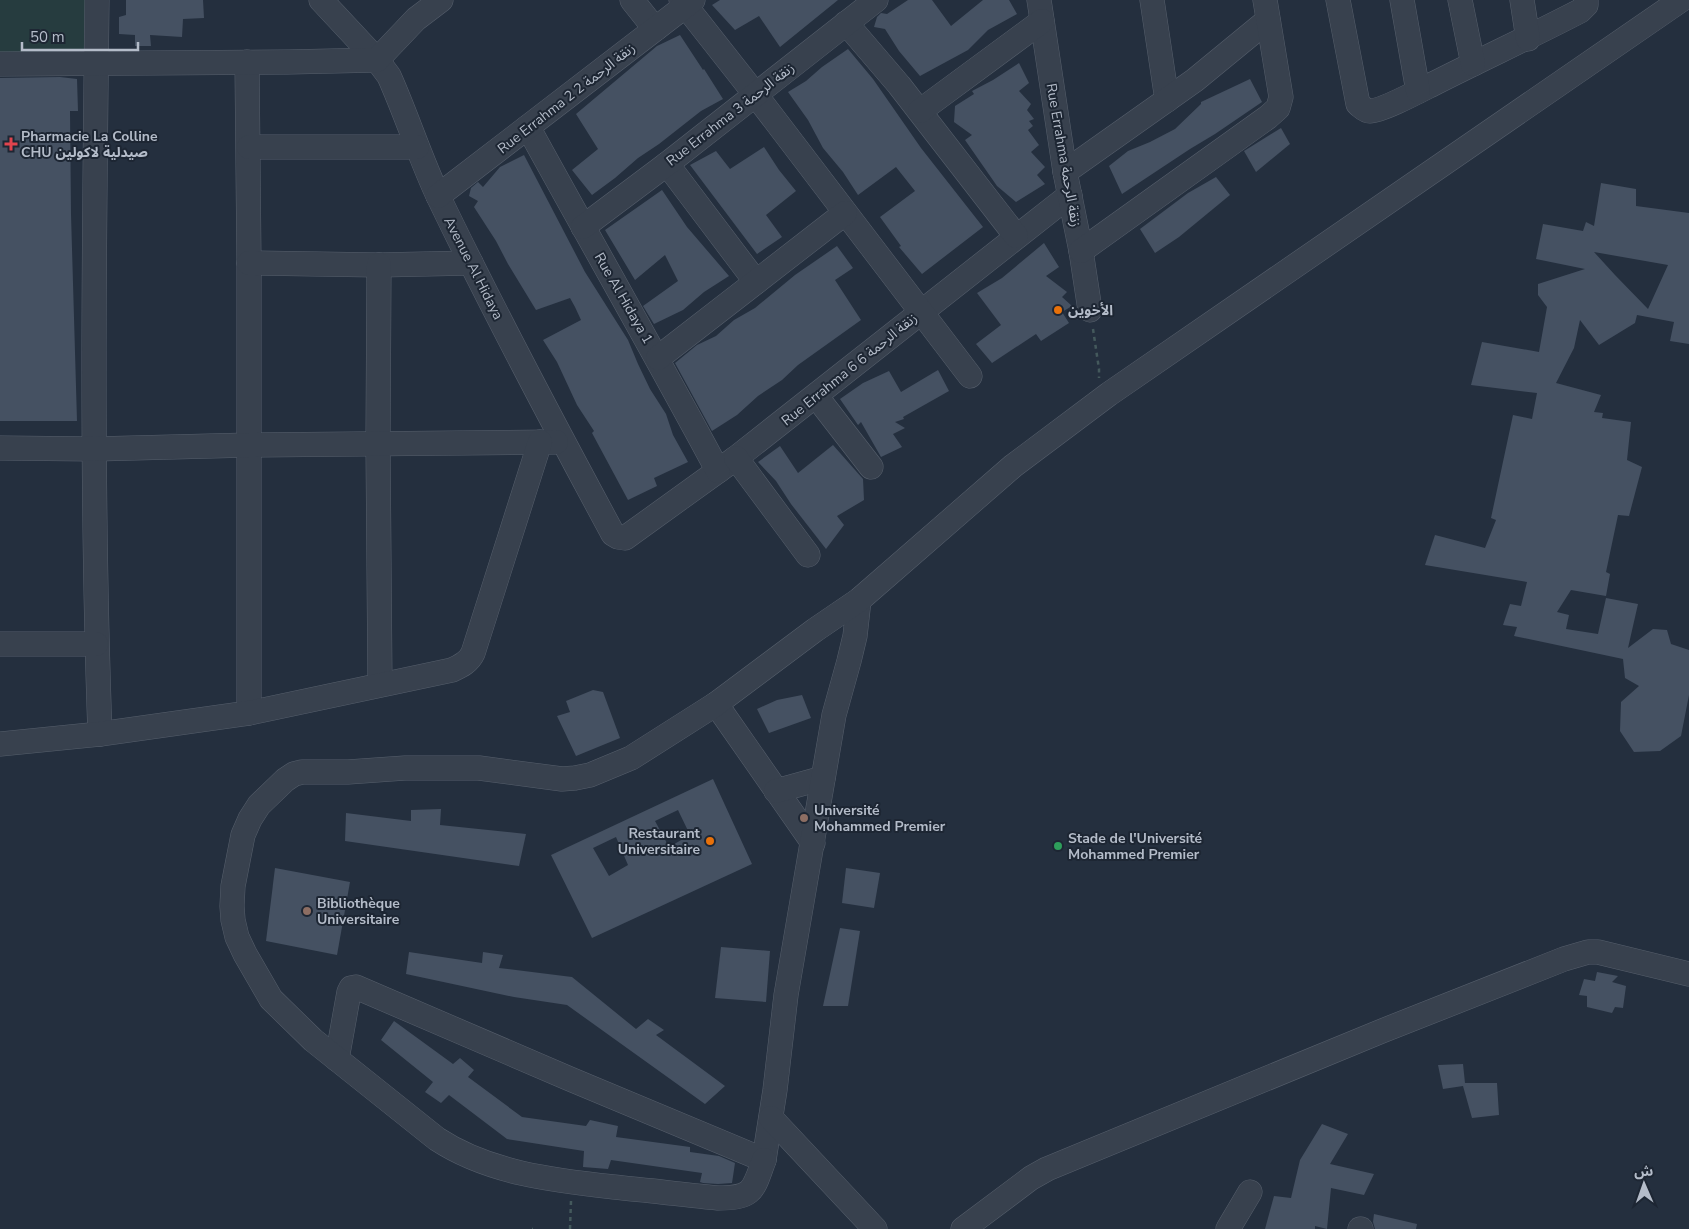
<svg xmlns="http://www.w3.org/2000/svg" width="1689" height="1229" font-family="'Nunito Sans','Noto Sans Arabic',sans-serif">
	<rect width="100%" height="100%" fill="#242f3e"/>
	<path fill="#263c3f" d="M0 0H91L90 58 0 56Z"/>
	<g fill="#455162" fill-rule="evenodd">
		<path d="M126 0H203L204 18 183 19 182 37 150 35 151 46H135V35L119 34V17L126 15Z"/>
		<path d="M720 0H838L780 47 759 16 735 30 712 5Z"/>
		<path d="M908 0H932L951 26 983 0H1009L1017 14 988 30 968 50 920 76 899 51 885 29 874 27 877 17 881 13 887 14Z"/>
		<path d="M680 35 703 70 704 69 723 99 701 111 659 144 638 158 615 178 592 195 572 170 598 149 576 114 657 46Z"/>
		<path d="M848 49 873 79 921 148 983 227 922 274 899 247 901 246 880 217 915 191 896 167 858 195 843 172 823 148 808 120 788 92 806 81 822 67Z"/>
		<path d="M1019 63 1029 83 1019 91 1031 104 1027 110 1034 119 1029 121 1033 126 1028 130 1039 145 1031 152 1045 167 1037 175 1045 184 1016 202 997 186 965 140 972 135 954 122 955 106 974 94 972 91 993 80Z"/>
		<path d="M60 77 77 79 78 111H70L71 214 77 421H0V78Z"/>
		<path d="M1250 79 1262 102 1215 134 1190 149 1122 194 1109 166 1128 151 1150 142 1175 129 1201 104V102Z"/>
		<path d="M1281 128 1290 144 1256 172 1244 151Z"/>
		<path d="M764 147 779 170 796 191 766 215 782 237 757 254 690 165 716 151 730 169Z"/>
		<path d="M524 155 585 272 628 340 638 364 650 389 666 414 673 435 688 462 654 478 657 486 628 500 592 433 594 431 577 405 557 362 543 340 581 320 575 307 570 298 536 310 508 264 496 241 474 207 478 201 469 196 471 188 478 182 483 187 500 167Z"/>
		<path d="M1216 177 1230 195 1179 237 1155 253 1140 229 1188 193Z"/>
		<path d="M1601 183 1636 189V206L1689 213V344L1670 341 1674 322 1637 315 1635 323 1599 345 1580 320 1574 348 1556 383 1601 395 1594 412 1603 413 1602 418 1631 422 1627 460 1642 467 1629 516 1618 515 1606 572 1610 574 1606 596 1571 590 1557 612 1569 615 1566 629 1598 634 1606 598 1638 604 1628 648 1653 629 1667 630 1671 644 1689 650V695L1681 736 1660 751 1634 752 1620 731 1621 702 1639 686 1625 678 1623 659 1514 636 1517 627 1503 625 1510 604 1521 606 1527 582 1425 565 1435 535 1485 548 1496 520 1491 518 1513 415 1532 419 1537 393 1471 385 1482 342 1539 352 1547 307 1538 295V284L1585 269 1536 259 1543 224 1583 231 1586 222 1594 226ZM1594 252 1668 265 1648 309 1615 275Z"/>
		<path d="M662 190 687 227 729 276 704 292 683 310 654 324 643 306 678 281 665 255 635 280 605 230Z"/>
		<path d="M1044 243 1059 267 1046 276 1067 292 1062 297 1072 306 1062 312 1069 323 1041 341 1036 334 992 363 976 344 1001 325 977 293 1002 278Z"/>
		<path d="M837 246 853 268 835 280 861 320 798 365 782 380 758 396 737 415 712 431 675 363 697 345 716 336 734 320 755 308 795 275Z"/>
		<path d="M938 370 949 391 903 417 904 419 895 422 905 428 893 434 902 447 881 457 861 422 858 425 840 399 863 383 889 371 901 392Z"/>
		<path d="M833 445 863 479 864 500 837 516 844 525 826 549 791 504 776 481 758 462 780 446 798 473Z"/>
		<path d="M593 690 603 692 620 738 576 756 557 716 570 712 566 701Z"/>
		<path d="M802 695 811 718 769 733 757 709 777 700Z"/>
		<path d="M713 779 752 864 592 938 551 855ZM678 810 690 835 669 847 655 821ZM616 837 628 865 609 876 593 848Z"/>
		<path d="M441 809 440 825 526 834 519 866 345 841 346 813 411 821V810Z"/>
		<path d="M275 868 350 882 337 955 266 941Z"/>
		<path d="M846 868 880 873 874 908 842 903Z"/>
		<path d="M840 928 860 931 848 1006H823Z"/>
		<path d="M721 947 770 951 766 1002 715 998Z"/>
		<path d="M409 952 482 963 483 952 503 955 499 968 572 977 636 1029 648 1019 664 1030 656 1035 725 1086 705 1104 567 1005 514 997 406 974Z"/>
		<path d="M1597 972 1618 976 1612 982 1626 986 1623 1008 1615 1007 1612 1013 1587 1007V996L1579 995 1584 979 1595 981Z"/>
		<path d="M394 1021 453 1064 460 1058 474 1070 468 1077 522 1117 586 1126 590 1120 618 1126 616 1137 690 1147V1152L719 1156 735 1163 732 1183 718 1184 703 1183 700 1182 702 1173 611 1160 608 1169 583 1167 584 1151 507 1139 449 1095 441 1103 425 1092 433 1082 381 1040Z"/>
		<path d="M1463 1064 1465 1083H1497L1499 1115 1472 1118 1463 1086 1443 1089 1438 1065Z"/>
		<path d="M1322 1124 1348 1134 1330 1164 1374 1174 1364 1195 1331 1188 1327 1229 1315 1226V1229H1265L1274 1196 1291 1198 1300 1160Z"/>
		<path d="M1374 1214 1417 1224 1416 1229H1375L1373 1222Z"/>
	</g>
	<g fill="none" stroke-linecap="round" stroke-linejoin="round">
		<g stroke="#565f6c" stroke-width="25">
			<g id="minor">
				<path d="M97 0C94 245 91 490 100 734"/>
				<path d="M321 0 377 60 389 76C407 116 420 158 439 198 494 312 553 423 613 534L618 537 625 538 736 458 1070 195"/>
				<path d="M632 0 655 29"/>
				<path d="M681 0 755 94 970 376"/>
				<path d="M1039 0 1065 172 1081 251 1090 310"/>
				<path d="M1152 0 1167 100"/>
				<path d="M1338 0 1358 104C1362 107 1365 111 1370 111 1382 111 1421 90 1433 84 1482 59 1532 36 1580 11L1586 5V0"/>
				<path d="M1402 0 1418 91"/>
				<path d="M1460 0 1473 64"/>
				<path d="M1522 0 1528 39"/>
				<path d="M846 23 899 85 1016 236"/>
				<path d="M247 62 249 263V713"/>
				<path d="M0 64 288 62 377 60 416 19 441 0"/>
				<path d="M920 111 1042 21"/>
				<path d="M528 127C591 242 656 355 718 471"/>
				<path d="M249 147H417"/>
				<path d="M667 164 756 282"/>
				<path d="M1065 172 1195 80 1268 20"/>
				<path d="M438 196 693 0"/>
				<path d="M583 227 667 164 876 0"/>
				<path d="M1081 251 1268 117 1278 108 1281 97 1265 0"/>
				<path d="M249 263 379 265 471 263"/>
				<path d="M379 265 378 444 380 684"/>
				<path d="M658 358 845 213"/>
				<path d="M816 396 871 467"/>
				<path d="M0 448 95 449 249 445 556 442"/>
				<path d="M736 458 808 555"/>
				<path d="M0 644H96"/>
				<path d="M716 704 813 843"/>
				<path d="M0 744 100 734 249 713 452 670C461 666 469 662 473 653L540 442"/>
				<path d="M776 791 823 778"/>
				<path d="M337 1059 349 992 351 988 356 987 570 1079 764 1160 775 1090 786 995 834 715 849 661 855 636 859 600"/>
				<path d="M771 1118 875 1229"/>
				<path d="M764 1160C753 1190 754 1198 718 1198 687 1195 655 1191 623 1188 560 1181 492 1175 437 1139L313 1040 271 999 245 954 237 937 233 920 232 906 233 886 243 835 250 819 259 805 285 780 294 774 302 772H348L405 768H479L562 779 575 778 590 775 631 758 716 704 815 630 859 600 1013 466 1109 394 1681 0"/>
				<path d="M963 1229 1031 1178 1047 1169 1382 1031 1564 959 1588 952H1598L1689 974"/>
				<path d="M1228 1229 1250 1192"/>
				<path d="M1360 1229H1361"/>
			</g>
		</g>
		<g stroke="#44595c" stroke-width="2.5" stroke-dasharray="4 4" stroke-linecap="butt">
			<path d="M1093 329 1099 369V378"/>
			<path d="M532 1229H533"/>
			<path d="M570 1229 571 1201"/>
		</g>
		<use href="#minor" stroke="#38414e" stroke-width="24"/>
	</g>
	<path fill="#e0444e" stroke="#1d2633" stroke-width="2" d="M8.5 136.5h5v5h5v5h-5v5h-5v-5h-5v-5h5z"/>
	<g fill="#e8710a" stroke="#1d2633" stroke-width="2">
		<circle cx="1058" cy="310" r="5"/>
		<circle cx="710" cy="841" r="5"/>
	</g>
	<g fill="#8d6e63" stroke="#1d2633" stroke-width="2">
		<circle cx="804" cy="818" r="5"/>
		<circle cx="307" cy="911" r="5"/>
	</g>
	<circle fill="#2e9e5b" stroke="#1d2633" stroke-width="2" cx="1058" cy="846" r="5"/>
	<g text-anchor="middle" stroke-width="4" stroke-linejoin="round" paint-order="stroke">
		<g font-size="14" fill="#b4bcc9" stroke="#1d2633">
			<text transform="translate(566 98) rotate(-38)" y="5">Rue Errahma 2 2 زنقة الرحمة</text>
			<text transform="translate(730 114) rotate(-38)" y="5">Rue Errahma 3 زنقة الرحمة</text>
			<text transform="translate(1064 155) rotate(80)" y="5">Rue Errahma زنقة الرحمة</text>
			<text transform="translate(474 268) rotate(63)" y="5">Avenue Al Hidaya</text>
			<text transform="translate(624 298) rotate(60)" y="5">Rue Al Hidaya 1</text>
			<text transform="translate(849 369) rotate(-39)" y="5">Rue Errahma 6 6 زنقة الرحمة</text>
		</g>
		<g font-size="14" font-weight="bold" fill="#b4bcc9" stroke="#1d2633" text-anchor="start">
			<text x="21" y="141">Pharmacie La Colline<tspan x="21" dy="16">CHU صيدلية لاكولين</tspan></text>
			<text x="1068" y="315">الأخوين</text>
			<text x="814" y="815">Université<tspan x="814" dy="16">Mohammed Premier</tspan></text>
			<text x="700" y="838" text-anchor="end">Restaurant<tspan x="700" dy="16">Universitaire</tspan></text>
			<text x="1068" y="843">Stade de l'Université<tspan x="1068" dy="16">Mohammed Premier</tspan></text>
			<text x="317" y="908">Bibliothèque<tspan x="317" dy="16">Universitaire</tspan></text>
		</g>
	</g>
	<g transform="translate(1644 1184) rotate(358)" stroke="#1d2633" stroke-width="4" paint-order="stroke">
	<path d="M0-4L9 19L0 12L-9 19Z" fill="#b4bcc9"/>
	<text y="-8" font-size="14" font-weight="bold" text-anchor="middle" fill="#b4bcc9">ش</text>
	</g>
	<path d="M22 42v8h116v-8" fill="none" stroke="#b4bcc9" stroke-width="2.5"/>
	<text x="30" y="42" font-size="15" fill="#b4bcc9" stroke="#1d2633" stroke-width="4" paint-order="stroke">50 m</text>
</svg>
